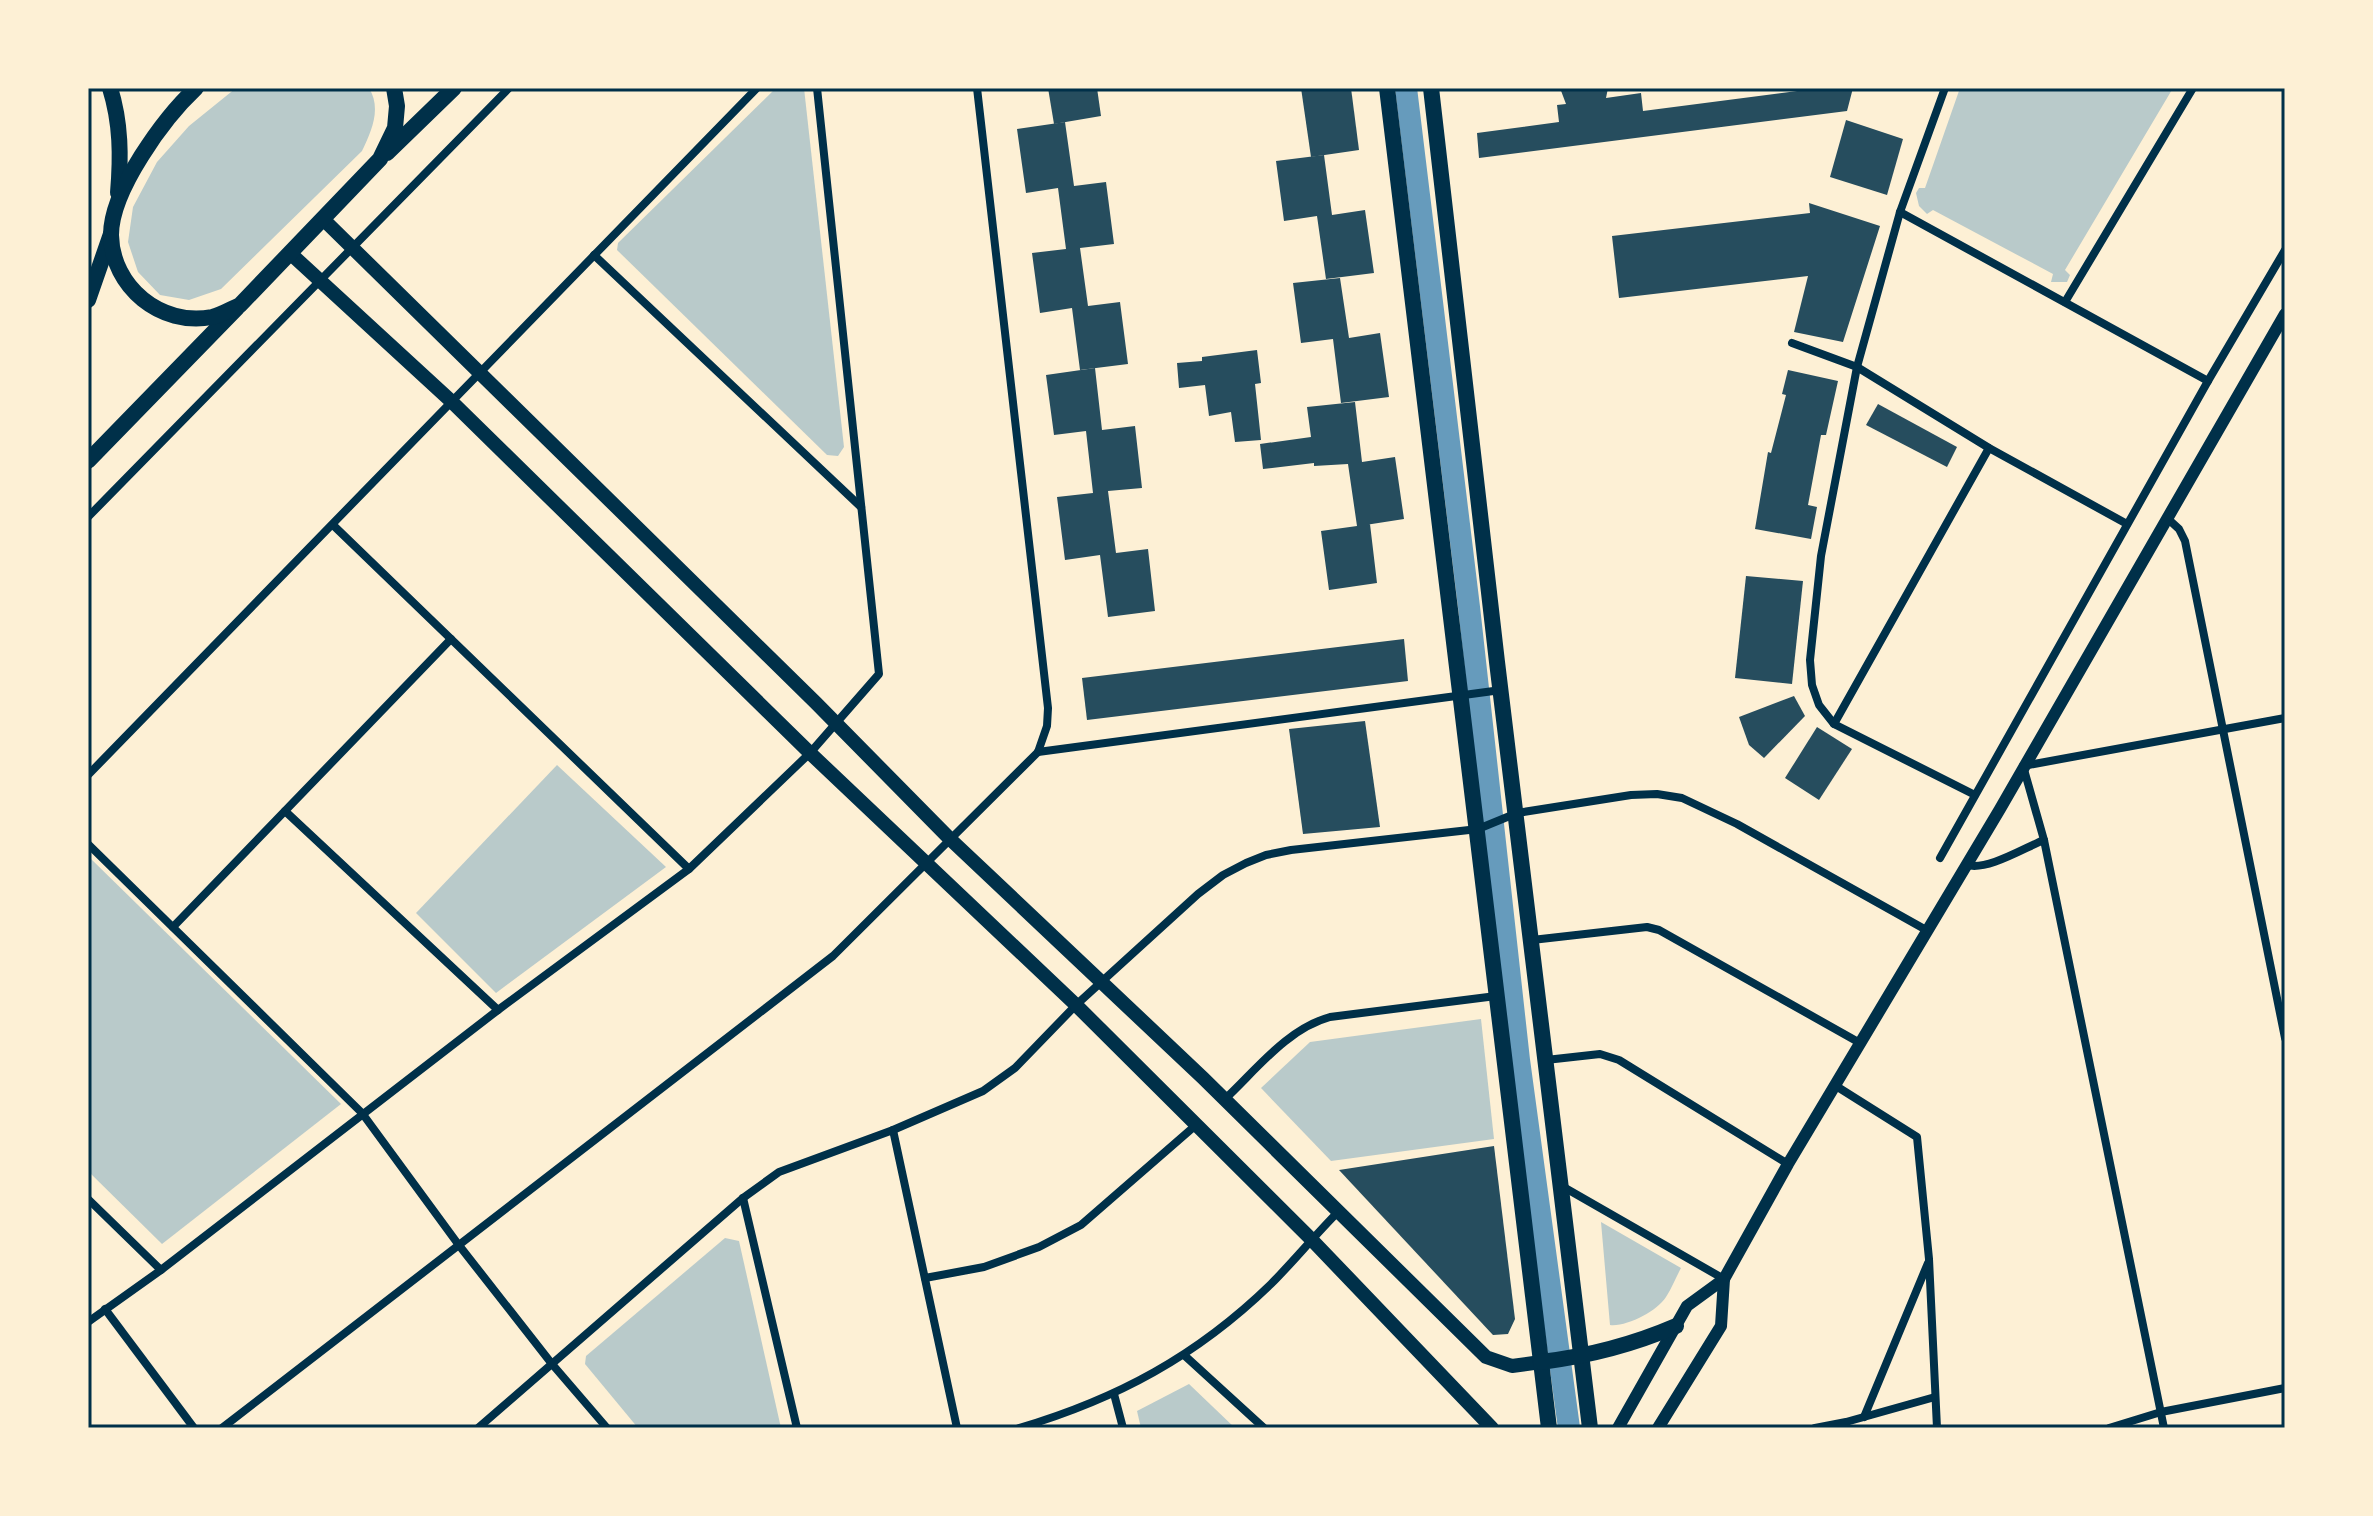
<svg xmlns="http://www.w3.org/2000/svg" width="2373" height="1516" font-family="'PT Serif',serif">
	<rect width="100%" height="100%" fill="#fdf0d5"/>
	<g fill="#b9caca">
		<path d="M236 88H369C382 109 371 132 362 151L221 289 189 300 160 295 138 272 128 242 133 207 157 162 189 126Z"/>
		<path d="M776 88H804L844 447 838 456 827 455 617 250 618 243Z"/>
		<path d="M1960 88H2173L2065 270 2070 275 2067 282H2051L2053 274 1933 210 1927 214 1919 206 1916 193 1919 188H1925Z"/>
		<path d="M557 765 666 867 496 993 416 913Z"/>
		<path d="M88 856 341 1104 162 1244 88 1171Z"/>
		<path d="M1481 1019 1494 1139 1331 1161 1261 1088 1310 1042Z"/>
		<path d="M1601 1222 1681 1268C1676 1277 1672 1288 1666 1297 1657 1311 1627 1327 1610 1325Z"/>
		<path d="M725 1238 739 1241 781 1428H638L585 1364 586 1356Z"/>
		<path d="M1189 1384 1235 1428H1141L1137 1411Z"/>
	</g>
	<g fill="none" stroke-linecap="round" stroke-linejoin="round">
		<path stroke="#669bbc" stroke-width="22" d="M1406 88 1469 607 1519 1060 1569 1428"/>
	</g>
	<g fill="#264d5e">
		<path d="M1048 88H1097L1101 116 1054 124Z"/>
		<path d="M1301 88H1351L1359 150 1311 157Z"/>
		<path d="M1560 88H1608L1606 98 1641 93 1643 111 1820 88H1853L1847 111 1479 158 1477 133 1559 122 1557 105 1566 104Z"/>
		<path d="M1846 120 1903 139 1887 195 1830 177Z"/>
		<path d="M1065 122 1074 186 1106 182 1114 244 1080 248 1088 306 1120 302 1128 364 1080 370 1072 308 1040 313 1032 253 1066 249 1058 188 1026 193 1017 129Z"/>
		<path d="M1324 155 1332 215 1365 210 1374 273 1326 279 1317 216 1284 221 1276 161Z"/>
		<path d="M1809 203 1880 226 1843 342 1794 332 1808 276 1619 298 1612 236 1810 213Z"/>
		<path d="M1340 278 1349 338 1380 333 1389 397 1341 403 1333 339 1301 343 1293 283Z"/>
		<path d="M1257 350 1261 383 1255 384 1261 440 1235 442 1231 412 1209 416 1205 385 1179 388 1177 363 1202 361V357Z"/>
		<path d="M1095 368 1102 430 1135 426 1142 488 1108 491 1116 553 1148 549 1155 611 1108 617 1100 555 1065 560 1057 497 1093 493 1086 431 1054 435 1046 375Z"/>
		<path d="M1788 370 1838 381 1826 435H1821L1808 505 1817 507 1811 539 1755 529 1768 452 1771 453 1786 395 1782 394Z"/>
		<path d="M1355 402 1362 462 1395 457 1404 519 1359 526 1370 524 1377 583 1329 590 1321 531 1357 526 1348 464 1314 466V463L1263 469 1260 444 1311 437 1307 407Z"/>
		<path d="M1878 404 1957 447 1947 467 1866 425Z"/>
		<path d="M1746 576 1803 581 1792 684 1735 678Z"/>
		<path d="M1404 639 1408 681 1087 720 1082 678Z"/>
		<path d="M1794 696 1805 716 1764 758 1749 745 1739 717Z"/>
		<path d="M1365 721 1380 827 1303 834 1289 729Z"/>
		<path d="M1817 727 1852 749 1819 800 1785 778Z"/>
		<path d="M1494 1146 1515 1319 1508 1334 1493 1335 1339 1170Z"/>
	</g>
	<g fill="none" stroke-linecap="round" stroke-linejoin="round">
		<path stroke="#003049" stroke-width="5" d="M88 107V164"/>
		<g stroke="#003049" stroke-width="8">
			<path d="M1945 88 1900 212 1857 367 1821 556 1810 660 1812 685 1819 705 1834 724 1975 795"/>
			<path d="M1900 212 2208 381"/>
			<path d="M594 255 861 507"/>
			<path d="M2065 302 2193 88"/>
			<path d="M1792 343 1857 367 1989 448 2127 524"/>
			<path d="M88 517 509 88"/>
			<path d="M2167 518 2179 529 2185 541 2285 1038"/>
			<path d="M333 525 689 869"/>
			<path d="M1834 724 1989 448"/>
			<path d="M1038 752 1501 690"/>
			<path d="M88 775 757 88"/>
			<path d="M285 811 498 1010"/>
			<path d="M88 844 362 1113 458 1244 552 1364 607 1428"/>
			<path d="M1940 858 2208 381 2285 250"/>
			<path d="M1967 865C1987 871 2024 848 2044 840"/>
			<path d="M173 927 451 639"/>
			<path d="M1532 940 1647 927 1659 930 1860 1043"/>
			<path d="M1546 1060 1600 1054 1619 1060 1788 1164"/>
			<path d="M1836 1086 1917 1137 1929 1259 1937 1428"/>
			<path d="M1225 1099C1257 1069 1287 1029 1330 1017L1496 996"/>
			<path d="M893 1130 957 1428"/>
			<path d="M1560 1185 1724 1279"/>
			<path d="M743 1198 797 1428"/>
			<path d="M88 1199 161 1270"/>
			<path d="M925 1278 984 1267 1039 1247 1081 1225 1196 1125"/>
			<path d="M105 1309 194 1428"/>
			<path d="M88 1322 161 1270 498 1010 689 869 810 753 879 674 817 88"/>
			<path d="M1184 1355 1264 1428"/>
			<path d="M1114 1394 1123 1428"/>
			<path d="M1864 1417 1928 1263"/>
			<path d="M222 1428 833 956 1038 752 1047 726 1048 708 977 88"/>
			<path d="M478 1428 743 1198 779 1172 893 1130 983 1091 1015 1068 1076 1005 1198 894 1223 875 1246 863 1266 855 1291 850 1478 829 1517 813 1631 795 1657 794 1682 798 1737 824 1928 931"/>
			<path d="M1019 1428C1117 1399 1197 1356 1271 1284 1294 1261 1315 1235 1338 1212"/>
			<path d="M1815 1428 1846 1422 1935 1397"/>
			<path d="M2109 1428 2161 1412 2285 1388"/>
			<path d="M2164 1428 2044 840 2023 766 2285 718"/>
		</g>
		<g stroke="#003049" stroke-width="12">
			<path d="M1618 1428 1687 1306 1724 1279 1788 1164 2000 809 2285 314"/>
			<path d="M1658 1428 1721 1326 1724 1279"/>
		</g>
		<g stroke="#003049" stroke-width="14">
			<path d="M323 219 816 703 950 839 1203 1078 1486 1357 1512 1366 1541 1362"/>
			<path d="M290 253 451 401 810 753 1076 1005 1311 1239 1492 1428"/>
		</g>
		<g stroke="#003049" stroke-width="16">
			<path d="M1387 88 1549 1428"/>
			<path d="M1431 88 1497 662 1590 1428"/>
			<path d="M88 300 111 234"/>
			<path d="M88 461 237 308"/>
			<path d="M1541 1362C1589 1356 1632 1345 1676 1326"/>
		</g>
		<g stroke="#003049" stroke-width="16">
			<path d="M110 88C121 123 121 157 118 193"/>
			<path d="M196 88C164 118 111 190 111 235 112 287 161 327 212 317 221 315 231 309 240 305L380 159 395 128 397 106 394 88"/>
			<path d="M387 153 454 88"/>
		</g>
	</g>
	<rect width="2373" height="1516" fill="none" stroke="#fdf0d5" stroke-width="180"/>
	<rect x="90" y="90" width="2193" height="1336" fill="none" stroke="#003049" stroke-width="3"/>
</svg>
